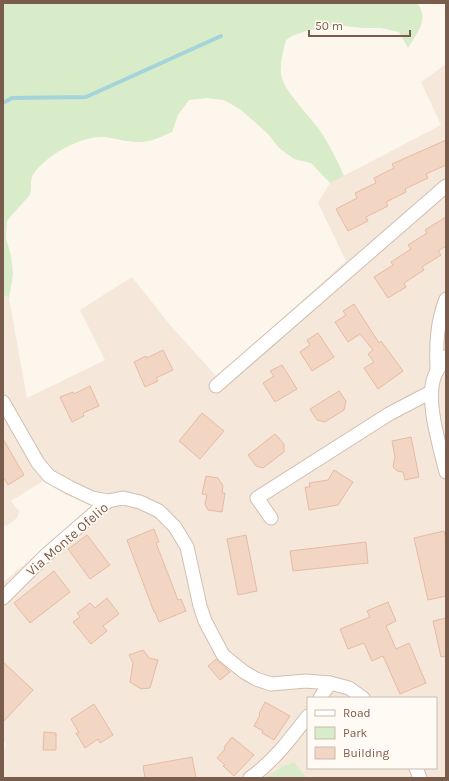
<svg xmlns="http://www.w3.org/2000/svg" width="449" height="781" font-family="Karla,sans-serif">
	<rect width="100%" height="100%" fill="#fdf6ec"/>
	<path fill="#f5e8da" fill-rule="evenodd" d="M446 64V778H307L294 762 283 766 265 778H3V755L6 744 3 740V582L94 507 86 500 66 495 43 481 11 501 19 511 17 518 8 525 3 526V294L9 298 27 398 105 360 80 310 132 277 171 326 217 377 346 261 318 203 330 183 441 125 421 82ZM308 698H436V768H308Z"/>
	<g fill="#d8ecc9">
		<path d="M3 3H417C430 19 417 33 408 48L399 32 381 28H363L345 26 327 27 309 30 292 36 286 40C283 51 280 63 281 74 283 91 311 117 321 132 330 146 337 160 344 176L330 183 311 163 294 159 279 148 268 134 241 110 224 100 207 98 189 100 178 115 172 132C161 137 149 143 137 142 126 142 115 138 103 137 81 136 44 156 33 175 29 181 33 190 29 196 22 204 14 212 7 221L6 238 11 256 13 274 9 298 3 294Z"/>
		<path d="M294 762 307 778H265L283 766Z"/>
	</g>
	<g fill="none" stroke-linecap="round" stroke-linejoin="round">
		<path stroke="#a5d3da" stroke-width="4" d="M3 103 12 98 86 97 221 36"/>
	</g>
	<g fill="#f3d5c3" stroke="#e6bba3">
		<path d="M446 140V165L426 174 428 178 405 189 406 192 386 202 388 206 366 217 368 221 348 231 336 209 357 198 355 193 376 183 374 178 394 168 392 164Z"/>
		<path d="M446 217V246L438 251 441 255 422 267 424 270 404 283 406 287 388 298 374 277 393 265 391 262 411 249 408 245 427 233 425 230Z"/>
		<path d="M354 304 379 343 381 341 403 371 378 389 364 368 374 362 368 354 373 350 360 334 348 342 335 322 346 315 343 311Z"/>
		<path d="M318 333 334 357 312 371 300 352 310 345 307 340Z"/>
		<path d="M163 350 173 370 156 378 158 381 145 387 134 362 146 356 147 358Z"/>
		<path d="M282 365 297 389 275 402 263 383 274 376 270 371Z"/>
		<path d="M90 386 99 406 83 413 84 416 72 422 60 397 73 392 74 394Z"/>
		<path d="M339 391 346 401 344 410 325 422 317 420 310 409Z"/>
		<path d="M202 413 224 431 200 459 179 441Z"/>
		<path d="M275 434 284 444V452L263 468 256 466 248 455Z"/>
		<path d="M411 437 419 477 405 480 403 472 397 471 393 467 395 457 392 441Z"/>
		<path d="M3 439 24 475 8 485 3 477Z"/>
		<path d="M334 470 353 482 338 505 309 510 305 487H310L309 483 328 480Z"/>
		<path d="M206 476 218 478 223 486 222 493H225L222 512 208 510 205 504 207 495 202 494Z"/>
		<path d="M154 529 159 542 156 543 178 600 181 599 186 611 159 622 155 612H154L127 540Z"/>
		<path d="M444 531 446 539V596L428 600 414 538Z"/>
		<path d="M87 535 110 565 90 579 68 549Z"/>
		<path d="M246 535 257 591 238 595 227 539Z"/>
		<path d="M366 542 368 563 293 571 290 551Z"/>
		<path d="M54 571 70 592 30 623 14 603Z"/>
		<path d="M107 598 119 614 103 626 107 631 91 644 73 622 80 617 77 613 90 603 95 608Z"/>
		<path d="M388 602 396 621 386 626 396 649 409 643 426 683 400 694 383 656 372 661 364 643 348 649 340 629 370 617 367 611Z"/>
		<path d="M446 618V656L441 657 433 621Z"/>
		<path d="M143 650 149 658 158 660 150 688 141 689 130 682 133 663 129 655Z"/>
		<path d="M216 659 230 672 220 680 208 666Z"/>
		<path d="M3 662 33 690 3 722Z"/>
		<path d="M265 702 290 716 274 740 262 733 263 731 254 726 260 715 259 714Z"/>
		<path d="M94 704 113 735 100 743 98 739 85 748 76 733H79L71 719Z"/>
		<path d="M44 732 56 733V750H43Z"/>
		<path d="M232 737 254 755 234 776 223 766 225 765 217 758 225 749 224 747Z"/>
		<path d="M192 757 196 778H145L143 766Z"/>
	</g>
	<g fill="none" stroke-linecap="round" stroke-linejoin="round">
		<g stroke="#d1beb0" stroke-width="15">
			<g id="street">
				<path d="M446 357C440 365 435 372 433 381 427 406 440 447 446 472"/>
				<path d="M437 369C436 344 437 322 446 299"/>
				<path d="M216 386 446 186"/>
				<path d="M3 402 38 463 49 476 69 487 92 498 108 501"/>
				<path d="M271 518 257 498 389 414 431 392"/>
				<path d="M3 598 45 556 108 501 123 498 140 502 159 511 175 527 187 547 200 606 205 621 223 655 244 672 256 679 271 684 306 681 330 683 349 688 363 698"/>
				<path d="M320 698 330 683"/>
				<path d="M416 768 420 778"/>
				<path d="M250 778C273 762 291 738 308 716"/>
			</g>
		</g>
		<use href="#street" stroke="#fff" stroke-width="13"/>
	</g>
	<g text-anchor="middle" stroke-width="3" stroke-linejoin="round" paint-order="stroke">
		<g font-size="14" fill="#7a5c4d" stroke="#fffaf3">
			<text transform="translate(67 539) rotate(-41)" y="5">Via Monte Ofelio</text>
		</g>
	</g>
	<rect width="449" height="781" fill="none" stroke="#7a5c4d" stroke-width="8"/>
	<rect x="307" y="697" width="130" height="72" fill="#fffaf3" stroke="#cabbb1"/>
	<rect x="315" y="710" width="20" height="6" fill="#ffffff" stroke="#cabbb1"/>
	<text x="343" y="717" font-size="12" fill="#7a5c4d">Road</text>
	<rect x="315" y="727" width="20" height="12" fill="#d8ecc9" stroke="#cabbb1"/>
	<text x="343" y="737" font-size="12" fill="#7a5c4d">Park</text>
	<rect x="315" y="747" width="20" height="12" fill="#f3d5c3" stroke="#cabbb1"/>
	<text x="343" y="757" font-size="12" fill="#7a5c4d">Building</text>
	<path d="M309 30v6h101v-6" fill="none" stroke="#7a5c4d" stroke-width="2"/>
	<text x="315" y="30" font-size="12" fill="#7a5c4d" stroke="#fffaf3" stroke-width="3" paint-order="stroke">50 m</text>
</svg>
